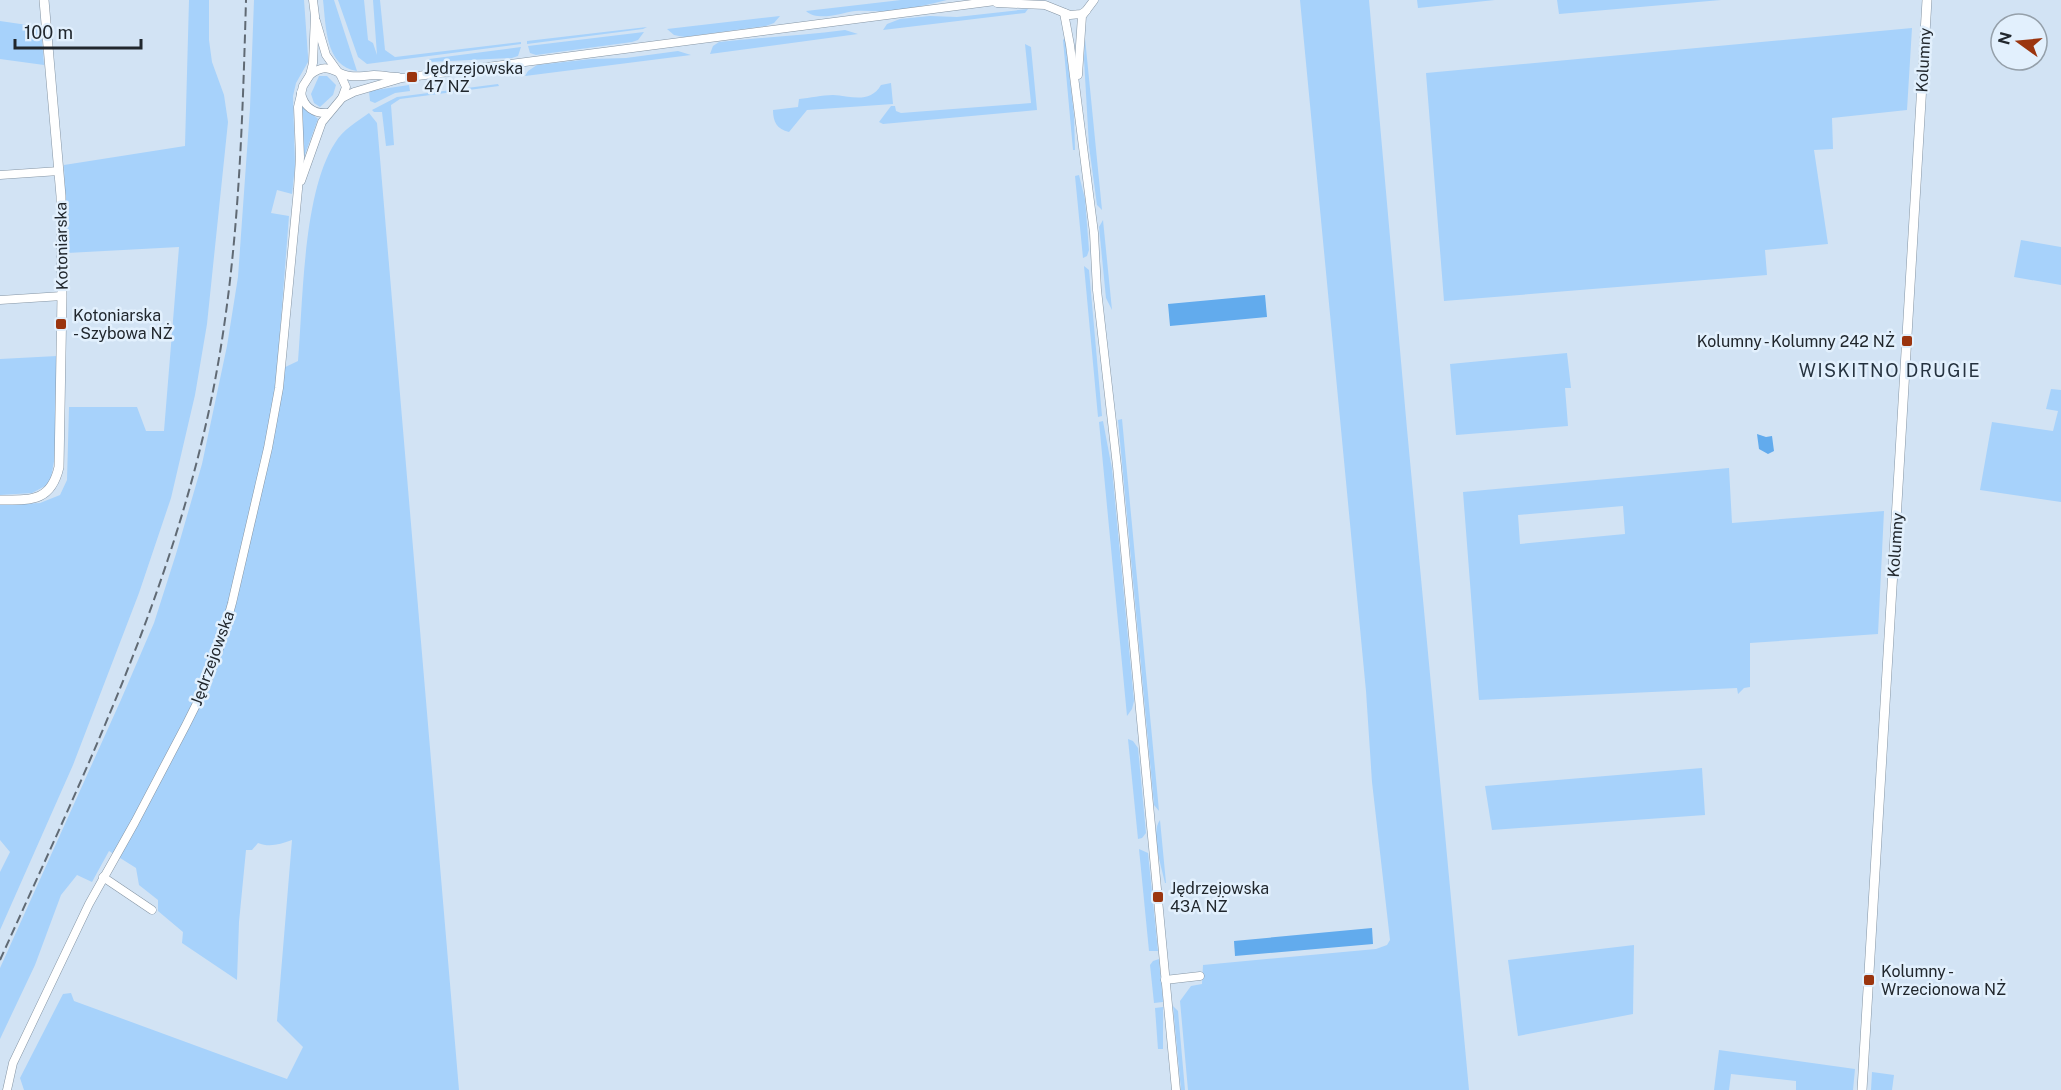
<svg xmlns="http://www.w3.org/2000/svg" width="2061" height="1090" font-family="'Public Sans',sans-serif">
	<rect width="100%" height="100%" fill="#d2e3f4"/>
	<g fill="#a7d2fb" fill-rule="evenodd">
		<path d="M189 0H209V40L212 62 224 95 228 122 207 324 195 395 171 498 139 593 73 765 0 930V872L10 852 0 840V505L40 503 60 495 67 480 69 407H137L146 431H164L179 247 67 253 64 165 185 146Z"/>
		<path d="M254 0H304L308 56V62L296 83 293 96 295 166 292 194 277 190 271 213 289 216 277 371 298 361C303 301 303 192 335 143 343 129 357 122 369 113L377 123 459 1090H24L20 1078 63 994 71 993 74 1001 287 1079 303 1047 277 1021 292 840C280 844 270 848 258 843L252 850H246L239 922 237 980 182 943 183 932 158 911V900L139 885 136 868 109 851 92 882 77 875 61 895 35 965 0 1039V968L120 702 154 623 176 554 202 464 227 346 238 277 250 108Z"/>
		<path d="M323 0H334L357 71C325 67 326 25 323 0Z"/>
		<path d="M338 0H364L368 40 373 43 377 55 373 0H380L385 50 395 57 521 42V44L367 64 358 57Z"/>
		<path d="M901 0H947C928 5 908 9 888 11 877 12 866 10 855 11 841 13 818 22 806 11Z"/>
		<path d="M1300 0H1369L1407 429 1469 1090H1188L1180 1001 1191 986 1202 984 1203 965 1376 949 1387 945 1390 940 1372 782 1366 691Z"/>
		<path d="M1417 0H1495L1418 8Z"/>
		<path d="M1557 0H1721L1559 14Z"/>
		<path d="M1028 9 1025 13 883 30 887 24 900 19 930 16 957 17Z"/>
		<path d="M780 16 774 23 766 26 684 37 674 35 667 29Z"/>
		<path d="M0 21 41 27 44 65 0 59Z"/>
		<path d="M647 27 643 29 527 44V41Z"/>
		<path d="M1912 28 1907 110 1832 118 1833 149 1814 150 1828 244 1765 250 1767 275 1444 301 1426 73Z"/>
		<path d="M845 30 858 34 710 54 713 46 719 42C761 37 803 36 845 30Z"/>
		<path d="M644 32 638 40 632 42 536 55 530 53 528 46Z"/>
		<path d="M1065 38 1074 115 1075 150H1073L1063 40Z"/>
		<path d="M1085 38 1102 210 1097 205 1089 146 1084 59Z"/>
		<path d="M1025 44 1031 47 1037 110 883 124 879 122 891 106H895L896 111 901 113 1031 103Z"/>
		<path d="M521 47 518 56 512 58 429 62V59Z"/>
		<path d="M678 51 691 55 525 76 528 71 537 65 591 59 626 58Z"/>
		<path d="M319 76H327L336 85 333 95 320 107 314 103 311 94Z"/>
		<path d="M891 83 893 104 807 110 789 132C777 129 773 122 773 110L798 107 799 99C810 98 822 95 833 95 851 96 870 104 881 85Z"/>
		<path d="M498 84 499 86 400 99 391 105 394 145 386 146 382 112H374L372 110 397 97Z"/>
		<path d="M409 85 410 91 395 93 375 103 370 101 369 91Z"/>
		<path d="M302 105 318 119 304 157 302 156Z"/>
		<path d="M1079 175 1085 199 1089 250 1087 256 1083 258 1075 176Z"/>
		<path d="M1103 220 1112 310 1106 298 1099 227Z"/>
		<path d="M2021 240 2061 247V285L2014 277Z"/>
		<path d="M1084 266 1089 270 1102 416 1098 417Z"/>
		<path d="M1567 353 1571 388H1565L1568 426 1456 435 1450 364Z"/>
		<path d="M57 356 56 450 51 478 47 485 32 493 0 495V359Z"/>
		<path d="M2051 389 2061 390V502L1980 490 1992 422 2053 431 2058 411 2046 409Z"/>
		<path d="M1122 419 1159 811 1154 805 1118 420Z"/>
		<path d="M1103 421 1112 469 1134 701 1132 709 1127 716 1099 422Z"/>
		<path d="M1729 468 1732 523 1884 511 1878 634 1750 643V687L1744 688 1738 694 1737 688 1479 700 1463 492ZM1623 506 1625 534 1520 544 1518 515Z"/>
		<path d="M1128 739 1133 741 1138 748 1146 833 1142 838 1138 839Z"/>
		<path d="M1702 768 1705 815 1492 830 1485 786Z"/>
		<path d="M1160 820 1166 883H1165C1162 868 1150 833 1160 820Z"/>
		<path d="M1139 849 1148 853 1158 951H1149Z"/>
		<path d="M1634 945 1633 1014 1518 1036 1508 960Z"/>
		<path d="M1159 959 1163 1002 1154 1003 1150 965 1153 961Z"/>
		<path d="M1173 1006 1178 1011 1185 1090H1181Z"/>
		<path d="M1163 1007V1049H1158L1155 1008Z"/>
		<path d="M1719 1050 1855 1069 1853 1090H1796V1081L1731 1074 1729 1090H1714Z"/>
		<path d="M1872 1072 1894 1075 1892 1090H1871Z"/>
	</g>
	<g fill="#62abed">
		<path d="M1265 295 1267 317 1170 326 1168 304Z"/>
		<path d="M1757 434 1766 437 1772 436 1774 451 1768 454 1759 449Z"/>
		<path d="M1372 928 1373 944 1235 956 1234 941Z"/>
	</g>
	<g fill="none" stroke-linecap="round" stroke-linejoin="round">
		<g stroke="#8595a4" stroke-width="9">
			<g id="minor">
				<path d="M997 3 1045 5 1070 15 1081 14 1086 11"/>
				<path d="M1064 13 1070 45 1094 233 1097 290 1117 466 1176 1090"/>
				<path d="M310 75C328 60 334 74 350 76 358 77 366 76 374 75 382 75 390 77 398 77"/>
				<path d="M1078 75 1082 16 1094 0"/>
				<path d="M301 93C304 107 314 114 328 113"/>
				<path d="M342 98 354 92 402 78 1003 0"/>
				<path d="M0 175 59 171"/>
				<path d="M301 181 322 122 342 98 346 87 341 76 326 55 316 21"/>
				<path d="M0 300 62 296"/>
				<path d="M103 877 152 910"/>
				<path d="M1165 980 1200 976"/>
				<path d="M7 1090 13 1063 89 904 135 822 186 725 206 685 221 643 232 603 268 448 279 388 298 189 300 157 298 107 303 86 310 75 313 63 315 16 313 0"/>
			</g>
		</g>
		<g stroke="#8595a4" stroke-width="10">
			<g id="tertiary">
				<path d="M0 500C31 500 51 502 59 467L62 296 61 196 44 0"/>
				<path d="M1862 1090 1927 0"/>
			</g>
		</g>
		<use href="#minor" stroke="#fff" stroke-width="8"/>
		<use href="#tertiary" stroke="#fff" stroke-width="9"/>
		<path stroke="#606a74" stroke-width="2" stroke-dasharray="9 4.5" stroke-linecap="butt" d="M0 960C80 783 166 606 208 415 238 278 242 140 246 0"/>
	</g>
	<g fill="#9b350f" stroke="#e2f0fd" stroke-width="2">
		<rect x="406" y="71" width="12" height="12" rx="3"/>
		<rect x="55" y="318" width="12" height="12" rx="3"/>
		<rect x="1901" y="335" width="12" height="12" rx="3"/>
		<rect x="1152" y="891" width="12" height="12" rx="3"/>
		<rect x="1863" y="974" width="12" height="12" rx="3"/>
	</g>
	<g text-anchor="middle" stroke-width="5" stroke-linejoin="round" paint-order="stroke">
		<g font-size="16" fill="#21272d" stroke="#e2f0fd">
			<text transform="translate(1923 60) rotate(-87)" y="6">Kolumny</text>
			<text transform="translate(61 246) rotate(-91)" y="6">Kotoniarska</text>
			<text transform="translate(1895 545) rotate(-86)" y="6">Kolumny</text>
			<text transform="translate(212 658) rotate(-70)" y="6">Jędrzejowska</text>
		</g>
		<g font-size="16" fill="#21272d" stroke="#e2f0fd" text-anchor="start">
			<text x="424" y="74">Jędrzejowska<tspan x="424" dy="18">47 NŻ</tspan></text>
			<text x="73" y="321">Kotoniarska<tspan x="73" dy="18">- Szybowa NŻ</tspan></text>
			<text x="1895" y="347" text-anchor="end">Kolumny - Kolumny 242 NŻ</text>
			<text x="1170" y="894">Jędrzejowska<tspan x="1170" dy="18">43A NŻ</tspan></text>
			<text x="1881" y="977">Kolumny -<tspan x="1881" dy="18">Wrzecionowa NŻ</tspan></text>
		</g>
		<g font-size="18" letter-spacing="1.5" fill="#263340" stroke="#e2f0fd">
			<text x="1890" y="377">WISKITNO DRUGIE</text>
		</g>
	</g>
	<g transform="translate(2019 42) rotate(285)"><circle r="28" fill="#e2f0fd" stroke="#95a0aa" stroke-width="1.5"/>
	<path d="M0-4.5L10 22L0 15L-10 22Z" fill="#9b350f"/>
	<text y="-9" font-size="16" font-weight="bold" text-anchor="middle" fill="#21272d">N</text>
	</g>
	<path d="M15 39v9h126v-9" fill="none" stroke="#21272d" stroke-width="3"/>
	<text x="24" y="39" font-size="18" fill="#21272d" stroke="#e2f0fd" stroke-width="4.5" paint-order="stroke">100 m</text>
</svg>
